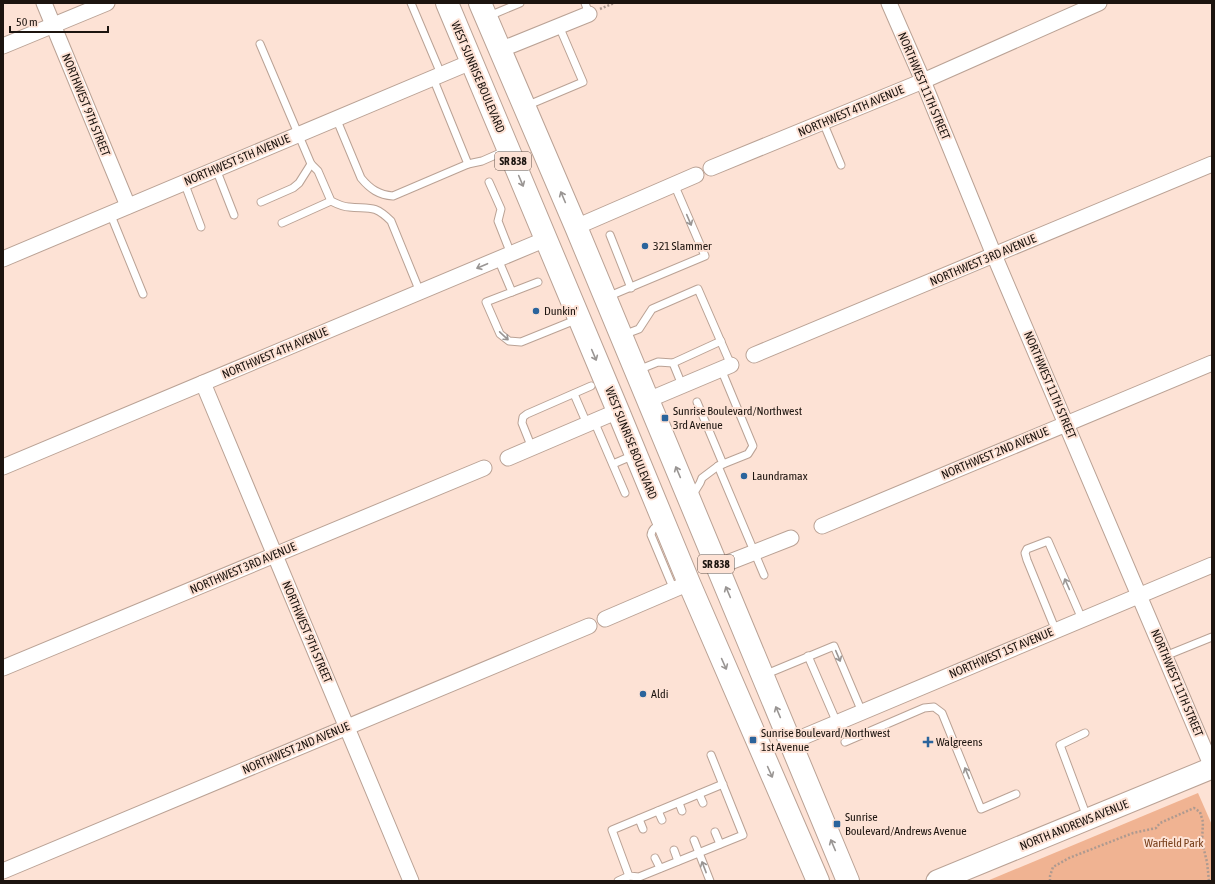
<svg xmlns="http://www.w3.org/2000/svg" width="1215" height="884" font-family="'Asap Condensed',sans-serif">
	<rect width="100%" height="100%" fill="#fde2d5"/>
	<path fill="#f0b392" d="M1198 793 1212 825V881H987Z"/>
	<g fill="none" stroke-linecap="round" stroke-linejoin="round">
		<g stroke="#baa295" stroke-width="9">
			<g id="lane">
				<path d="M411 3 441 74"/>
				<path d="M585 3 589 14"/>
				<path d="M489 16 520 3"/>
				<path d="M260 44 311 164 318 171 331 201C337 204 343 207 349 207 369 209 374 204 391 221L420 292"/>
				<path d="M433 78 468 164"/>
				<path d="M526 106 583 82 559 26"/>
				<path d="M336 118 361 178C370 189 379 195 393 196L468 164 482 161 507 150"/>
				<path d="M823 122 841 165"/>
				<path d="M216 169 234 215"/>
				<path d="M184 182 201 227"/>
				<path d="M489 182 501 209 498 221 511 254"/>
				<path d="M261 202 293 188 299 183 311 164"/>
				<path d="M110 213 143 294"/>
				<path d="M282 223 331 201"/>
				<path d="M610 235 631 288"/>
				<path d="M498 259 512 292 486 302 500 334 509 341 521 342 578 319"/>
				<path d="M512 292 538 282"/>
				<path d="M607 297 705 256 674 184"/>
				<path d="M623 335 639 329 652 309 698 289 731 365"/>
				<path d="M673 363 682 385"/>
				<path d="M638 370 658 362 673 363 721 341"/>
				<path d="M574 394 587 424"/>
				<path d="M697 402 723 464"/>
				<path d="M594 421 625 493"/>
				<path d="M532 448 522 423 523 417 527 414 591 386"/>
				<path d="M613 464 634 455"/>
				<path d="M718 466 764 575"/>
				<path d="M692 496 700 483 702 478 718 466 748 454 753 446 721 369"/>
				<path d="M662 524C656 527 652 528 651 535L674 590"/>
				<path d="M1056 631 1027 560 1025 553 1027 549 1048 541 1082 619"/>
				<path d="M808 656 837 723"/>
				<path d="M1165 656 1212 637"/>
				<path d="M764 675 834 646 862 712"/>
				<path d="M1085 733 1060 745 1087 817"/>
				<path d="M845 742 924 708 934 707 942 713 981 809 1016 794"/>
				<path d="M711 755 743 835 639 877 629 876 612 830 723 784"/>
				<path d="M699 794 703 803"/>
				<path d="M679 803 682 811"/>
				<path d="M658 811 662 820"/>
				<path d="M639 819 643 829"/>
				<path d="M715 832 720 844"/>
				<path d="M694 840 710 881"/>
				<path d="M674 850 678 861"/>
				<path d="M655 858 660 868"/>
				<path d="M618 881 629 876"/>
			</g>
		</g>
		<g stroke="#baa295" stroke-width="17">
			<g id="street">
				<path d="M44 3 128 206"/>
				<path d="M889 3 923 81 994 255 1212 767"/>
				<path d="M3 46 107 3"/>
				<path d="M500 50 589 14"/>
				<path d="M711 168 923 81 1099 3"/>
				<path d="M576 227 696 175"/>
				<path d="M3 259 471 62"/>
				<path d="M754 355 1212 164"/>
				<path d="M203 383 411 881"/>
				<path d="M648 400 731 365"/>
				<path d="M508 458 618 411"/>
				<path d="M3 467 546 239"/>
				<path d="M822 526 1212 363"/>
				<path d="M717 567 791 538"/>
				<path d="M605 619 689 583"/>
				<path d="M3 668 484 468"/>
				<path d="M791 742 1212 565"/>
				<path d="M3 871 589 626"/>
			</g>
		</g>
		<g stroke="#baa295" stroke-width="23">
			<path id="secondary" d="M937 881 1212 768"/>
		</g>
		<g stroke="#baa295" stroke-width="24">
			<g id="primary">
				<path d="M447 3 618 411 689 583 818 881"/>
				<path d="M480 3 576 227 848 881"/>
			</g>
		</g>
		<g stroke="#ae9a90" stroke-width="2.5" stroke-dasharray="2 2" stroke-linecap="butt">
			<path d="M600 9 614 3"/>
			<path d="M1050 881V876L1053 867 1069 858 1133 833 1156 828 1160 823 1194 808 1200 812 1203 822 1202 842 1207 862 1209 881"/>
		</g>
		<use href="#lane" stroke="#fff" stroke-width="7"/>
		<use href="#street" stroke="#fff" stroke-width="15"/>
		<use href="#secondary" stroke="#fff" stroke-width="21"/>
		<use href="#primary" stroke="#fff" stroke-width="22"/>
	</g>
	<defs><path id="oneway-shaft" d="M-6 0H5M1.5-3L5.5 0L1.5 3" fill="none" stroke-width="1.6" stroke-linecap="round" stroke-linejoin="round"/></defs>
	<g stroke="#999593">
		<use href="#oneway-shaft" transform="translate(521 181) rotate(67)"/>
		<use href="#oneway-shaft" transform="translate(563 197) rotate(-113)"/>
		<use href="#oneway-shaft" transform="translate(689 220) rotate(67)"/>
		<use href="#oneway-shaft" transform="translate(482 266) rotate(157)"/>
		<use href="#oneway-shaft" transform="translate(504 336) rotate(43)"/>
		<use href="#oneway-shaft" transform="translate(594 355) rotate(67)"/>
		<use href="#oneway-shaft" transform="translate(678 472) rotate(-113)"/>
		<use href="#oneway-shaft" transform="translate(1067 584) rotate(-114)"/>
		<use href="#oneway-shaft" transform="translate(728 592) rotate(-113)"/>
		<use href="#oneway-shaft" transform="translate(838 656) rotate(67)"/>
		<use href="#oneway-shaft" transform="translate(724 664) rotate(66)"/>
		<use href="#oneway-shaft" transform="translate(778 712) rotate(-113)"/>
		<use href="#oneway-shaft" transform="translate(770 772) rotate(66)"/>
		<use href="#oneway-shaft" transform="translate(967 773) rotate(-112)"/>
		<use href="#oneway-shaft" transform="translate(833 845) rotate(-113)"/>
		<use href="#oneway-shaft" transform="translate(704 867) rotate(-111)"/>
	</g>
	<g fill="#2b649c" stroke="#fde2d5" stroke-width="1.5">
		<circle cx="645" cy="246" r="4"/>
		<circle cx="536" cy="311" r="4"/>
		<rect x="661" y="414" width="8" height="8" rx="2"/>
		<circle cx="744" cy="476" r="4"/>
		<circle cx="643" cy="694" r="4"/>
		<rect x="749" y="736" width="8" height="8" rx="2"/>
		<path d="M926 736h4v4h4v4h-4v4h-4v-4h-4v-4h4z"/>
		<rect x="833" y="820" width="8" height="8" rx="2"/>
	</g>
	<g text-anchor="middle" stroke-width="4" stroke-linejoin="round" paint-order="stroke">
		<g fill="#fde2d5" stroke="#60524a" stroke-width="1">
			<rect x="495" y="152" width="36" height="18" rx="3"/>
			<rect x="698" y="555" width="36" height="18" rx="3"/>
		</g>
		<g font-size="11" font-weight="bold" fill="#1c140f">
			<text x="513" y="165">SR 838</text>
			<text x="716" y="568">SR 838</text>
		</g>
		<g font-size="12" fill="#1c140f" stroke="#fde2d5">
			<text transform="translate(478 77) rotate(67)" y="4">WEST SUNRISE BOULEVARD</text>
			<text transform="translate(924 86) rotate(67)" y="4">NORTHWEST 11TH STREET</text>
			<text transform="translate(86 105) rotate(68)" y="4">NORTHWEST 9TH STREET</text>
			<text transform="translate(851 111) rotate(-23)" y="4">NORTHWEST 4TH AVENUE</text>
			<text transform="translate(237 160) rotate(-23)" y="4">NORTHWEST 5TH AVENUE</text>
			<text transform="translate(983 260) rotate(-23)" y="4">NORTHWEST 3RD AVENUE</text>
			<text transform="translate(275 353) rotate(-23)" y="4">NORTHWEST 4TH AVENUE</text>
			<text transform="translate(1050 385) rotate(67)" y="4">NORTHWEST 11TH STREET</text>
			<text transform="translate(631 443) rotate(68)" y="4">WEST SUNRISE BOULEVARD</text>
			<text transform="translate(995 453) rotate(-23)" y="4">NORTHWEST 2ND AVENUE</text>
			<text transform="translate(243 568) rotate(-23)" y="4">NORTHWEST 3RD AVENUE</text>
			<text transform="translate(307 632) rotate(67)" y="4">NORTHWEST 9TH STREET</text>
			<text transform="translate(1001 653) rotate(-23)" y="4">NORTHWEST 1ST AVENUE</text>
			<text transform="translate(1177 683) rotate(67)" y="4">NORTHWEST 11TH STREET</text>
			<text transform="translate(296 748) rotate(-23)" y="4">NORTHWEST 2ND AVENUE</text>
			<text transform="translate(1074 825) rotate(-22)" y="4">NORTH ANDREWS AVENUE</text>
		</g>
		<g font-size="12" fill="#1c140f" stroke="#fde2d5" text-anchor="start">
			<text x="653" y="250">321 Slammer</text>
			<text x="544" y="315">Dunkin'</text>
			<text x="673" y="415">Sunrise Boulevard/Northwest<tspan x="673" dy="14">3rd Avenue</tspan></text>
			<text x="752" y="480">Laundramax</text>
			<text x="651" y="698">Aldi</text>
			<text x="761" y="737">Sunrise Boulevard/Northwest<tspan x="761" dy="14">1st Avenue</tspan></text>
			<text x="936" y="746">Walgreens</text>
			<text x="845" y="821">Sunrise<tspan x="845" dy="14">Boulevard/Andrews Avenue</tspan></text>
		</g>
		<g font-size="12" fill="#773e1a" stroke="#fde2d5">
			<text x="1174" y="847">Warfield Park</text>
		</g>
	</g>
	<rect width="1215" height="884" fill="none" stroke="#1c140f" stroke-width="8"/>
	<path d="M10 26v6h98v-6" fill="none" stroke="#1c140f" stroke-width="2"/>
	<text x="16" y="26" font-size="12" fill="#1c140f" stroke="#fde2d5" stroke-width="3" paint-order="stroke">50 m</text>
</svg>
